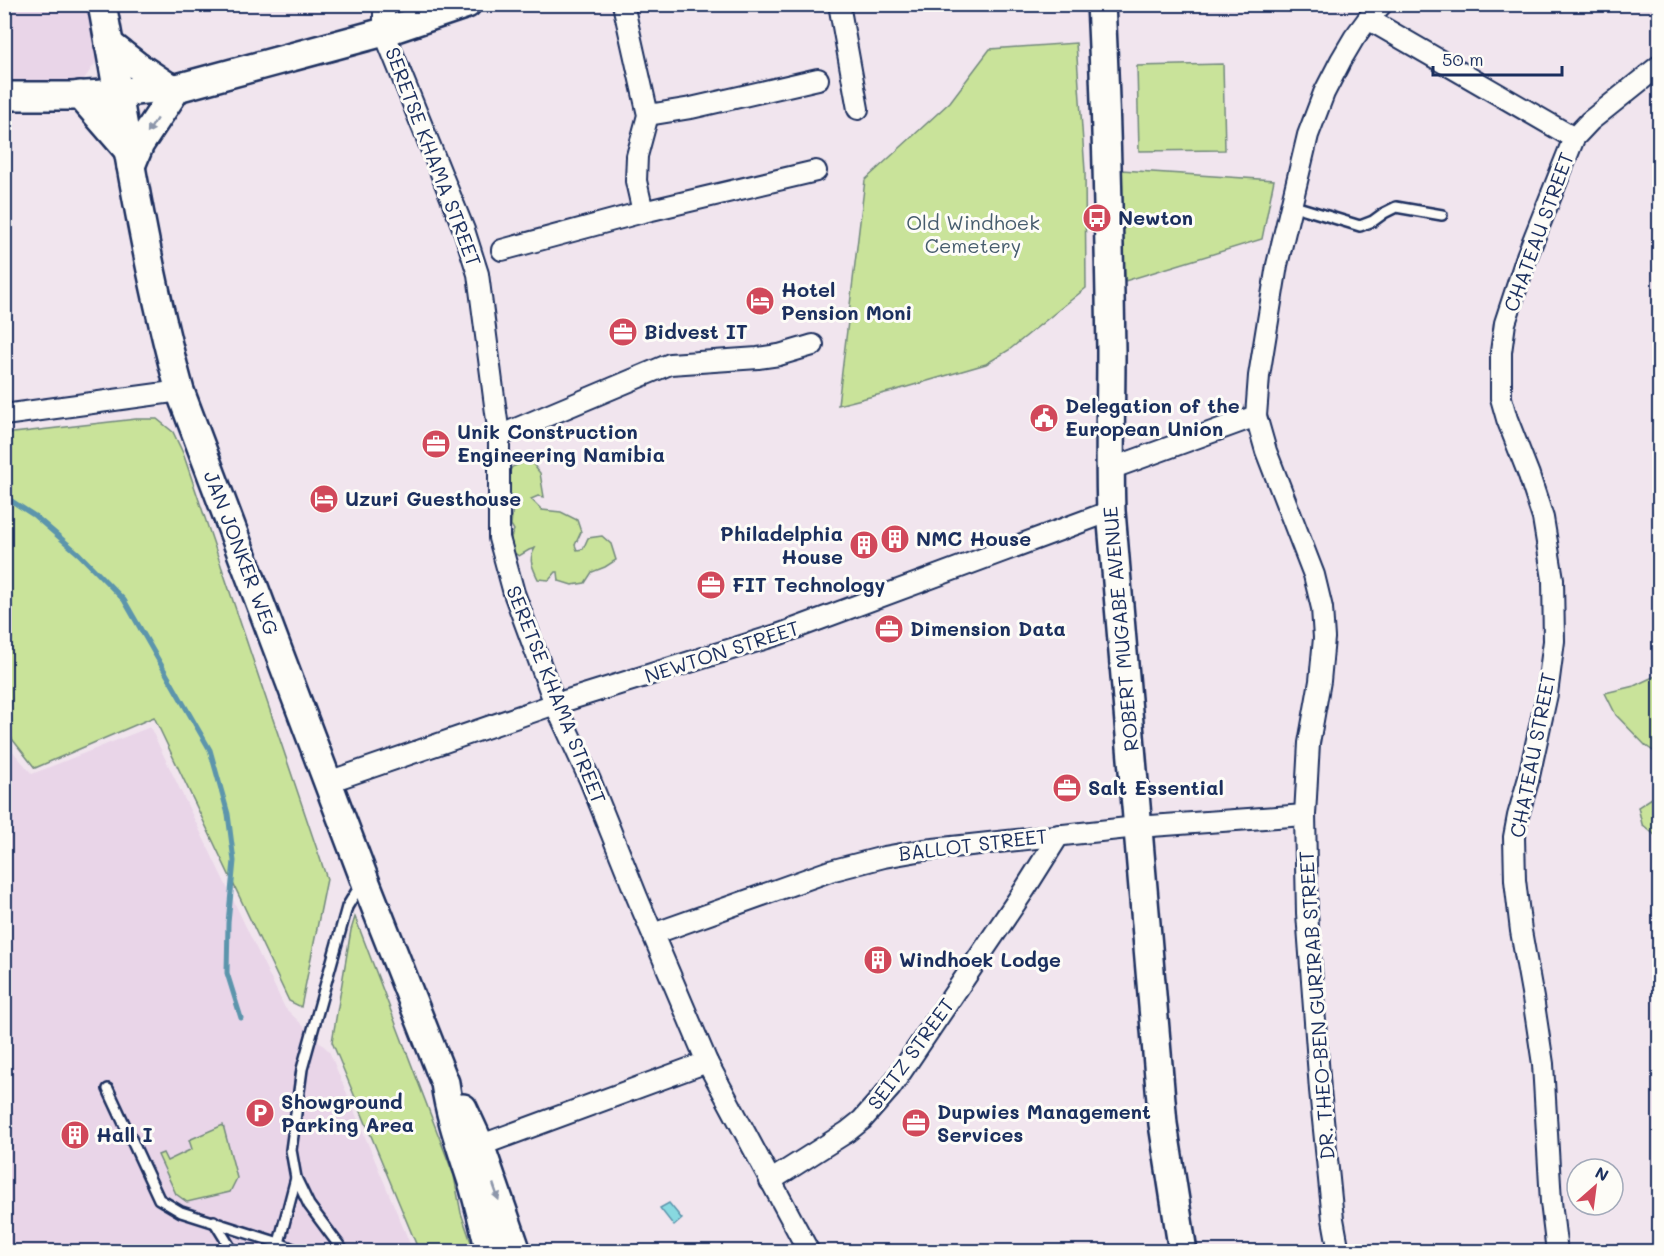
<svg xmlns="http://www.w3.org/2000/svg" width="1664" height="1256" font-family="Mali,sans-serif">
	<rect width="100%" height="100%" fill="#f1e5ee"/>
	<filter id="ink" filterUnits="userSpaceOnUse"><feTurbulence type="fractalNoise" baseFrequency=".0167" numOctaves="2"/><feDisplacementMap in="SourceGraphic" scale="12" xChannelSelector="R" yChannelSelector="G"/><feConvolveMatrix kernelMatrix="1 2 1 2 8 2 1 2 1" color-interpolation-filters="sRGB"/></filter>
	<g filter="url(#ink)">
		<g fill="#e9d5e8">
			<path d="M5 5H103L109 44 72 96H5Z"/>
			<path d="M150 727 285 1008 329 1051 413 1251H5L4 741 32 774Z"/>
		</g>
		<g fill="#c9e39a" stroke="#72897c" stroke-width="1.5">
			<path d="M1076 43 1085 171 1086 288 1009 350 986 364 893 391 838 405 865 180 950 102 990 49Z"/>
			<path d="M1223 64 1225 150 1139 151 1137 66Z"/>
			<path d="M1121 170 1274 180 1262 239 1125 281Z"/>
			<path d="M136 419H157L173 432 183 453 327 879 301 1007 289 1001 154 717 35 768 5 730 4 543 6 540 4 538 5 434Z"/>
			<path d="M522 463H532L540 473 544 497 538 496 531 499 542 510 561 512 577 520 581 532 575 545 577 550 583 549 588 538 602 536 611 544 616 560 605 567 592 572 585 583 572 585 559 581 558 572H556L549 580 538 579C532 566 528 560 535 548L529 550 519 556 512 552 511 537 514 530 511 525 513 505 509 493 508 475 512 467Z"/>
			<path d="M1655 676H1659V755L1646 746 1616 715 1605 693 1634 686Z"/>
			<path d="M1659 795 1660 852H1659L1657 837 1642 824 1638 807 1652 798Z"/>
			<path d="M355 917 454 1176 461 1213 474 1251H419L332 1042 351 930Z"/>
			<path d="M223 1125 237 1178 230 1192 187 1202 176 1194 158 1155 163 1153 167 1161 192 1149 189 1140Z"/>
		</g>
		<path fill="#88d9e0" stroke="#5c95ac" stroke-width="1.5" d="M669 1203 682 1219 674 1226 660 1208Z"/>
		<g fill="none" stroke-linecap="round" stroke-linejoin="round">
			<path stroke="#5c95ac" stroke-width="5" d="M4 496 35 516 79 554 124 600 210 750 228 814 234 861 228 923 227 973 241 1018"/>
			<g stroke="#1b2f5e" stroke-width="14">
				<g id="lane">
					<path d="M1291 205 1360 226 1373 221 1384 213 1396 207 1442 215"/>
					<path d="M108 1089 159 1199 181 1212 279 1243 300 1252"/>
					<path d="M214 1221 233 1252"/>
					<path d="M276 1252 279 1243 296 1178"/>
					<path d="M344 1252 309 1205 296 1178 291 1150 302 1069 347 907 361 884"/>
				</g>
			</g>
			<g stroke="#1b2f5e" stroke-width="24">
				<g id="street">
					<path d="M384 4V32L464 230 478 274 499 436V538L514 593 555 704 590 780 637 897 707 1062 809 1252"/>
					<path d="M623 4 648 115 637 156 636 181 643 212 816 171"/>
					<path d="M839 4 858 109"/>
					<path d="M1368 19 1574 138"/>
					<path d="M648 115 691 108 818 79"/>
					<path d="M502 250 643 212"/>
					<path d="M4 415 180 391"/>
					<path d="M499 436 670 364 758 358 779 355 813 345"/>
					<path d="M1110 469 1256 416"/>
					<path d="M328 782 555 704 780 634 1111 511"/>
					<path d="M653 934 830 871 884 857 924 850 1137 827 1305 815"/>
					<path d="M468 1150 707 1062"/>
					<path d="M770 1181 847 1132 862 1120 891 1087 1025 889 1059 835"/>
					<path d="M1339 1252 1333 1219 1320 1090 1307 913 1305 815 1309 743 1320 681 1324 638 1322 608 1314 575 1266 451 1256 416 1259 376 1277 265 1308 135 1324 93 1341 60 1354 38 1368 19 1382 4"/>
					<path d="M1557 1252 1551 1202 1543 1064 1533 998 1521 931 1515 880 1514 837 1518 816 1528 781 1547 694 1554 641 1553 579 1543 518 1529 475 1507 419 1501 398V352L1505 323 1527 256 1574 138 1590 121 1660 65"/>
				</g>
			</g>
			<g stroke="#1b2f5e" stroke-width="32">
				<g id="secondary">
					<path d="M102 4C126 134 145 264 180 391L364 878 445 1083C450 1119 463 1153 474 1188 480 1209 485 1230 490 1252"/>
					<path d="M1101 4C1107 120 1109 235 1111 351 1111 404 1109 457 1111 511L1163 1124 1183 1252"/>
					<path d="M109 44 136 65 169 87"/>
					<path d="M80 95 126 148"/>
					<path d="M4 96H72L118 93 169 87 177 88 384 32 467 4"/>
					<path d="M131 166 140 144 177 88"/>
					<path d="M463 1108 480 1145 517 1252"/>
				</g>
			</g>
			<use href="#lane" stroke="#fdfcf7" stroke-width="9"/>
			<use href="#street" stroke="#fdfcf7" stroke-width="20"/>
			<use href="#secondary" stroke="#fdfcf7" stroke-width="27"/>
		</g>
		<defs><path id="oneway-solid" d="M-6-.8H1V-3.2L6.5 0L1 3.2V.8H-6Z" transform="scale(1.5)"/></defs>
		<g fill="#8c96aa">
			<use href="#oneway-solid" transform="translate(152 126) rotate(122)"/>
			<use href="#oneway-solid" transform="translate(496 1192) rotate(71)"/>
		</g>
	</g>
	<defs>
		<g id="bus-disc" transform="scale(1.5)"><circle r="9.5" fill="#d1495b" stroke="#fdfcf7"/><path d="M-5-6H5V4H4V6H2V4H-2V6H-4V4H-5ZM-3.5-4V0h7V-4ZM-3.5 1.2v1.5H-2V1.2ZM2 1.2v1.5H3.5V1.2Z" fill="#fff"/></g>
		<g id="hotel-disc" transform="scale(1.5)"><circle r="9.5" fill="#d1495b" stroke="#fdfcf7"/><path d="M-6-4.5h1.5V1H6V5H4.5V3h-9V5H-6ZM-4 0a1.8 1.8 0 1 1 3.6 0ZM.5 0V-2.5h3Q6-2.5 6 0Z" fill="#fff"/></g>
		<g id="office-disc" transform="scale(1.5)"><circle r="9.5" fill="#d1495b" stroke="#fdfcf7"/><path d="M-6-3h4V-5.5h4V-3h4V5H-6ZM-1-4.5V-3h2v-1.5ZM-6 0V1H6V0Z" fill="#fff"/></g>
		<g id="civic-disc" transform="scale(1.5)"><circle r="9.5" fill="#d1495b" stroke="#fdfcf7"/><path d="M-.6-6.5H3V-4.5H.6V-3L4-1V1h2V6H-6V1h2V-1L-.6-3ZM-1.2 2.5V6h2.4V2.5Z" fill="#fff"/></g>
		<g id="building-disc" transform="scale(1.5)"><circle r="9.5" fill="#d1495b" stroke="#fdfcf7"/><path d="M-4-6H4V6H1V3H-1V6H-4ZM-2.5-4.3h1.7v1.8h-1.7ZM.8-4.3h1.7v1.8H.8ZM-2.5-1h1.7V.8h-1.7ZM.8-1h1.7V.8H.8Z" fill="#fff"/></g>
		<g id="parking-disc" transform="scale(1.5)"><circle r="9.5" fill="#d1495b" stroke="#fdfcf7"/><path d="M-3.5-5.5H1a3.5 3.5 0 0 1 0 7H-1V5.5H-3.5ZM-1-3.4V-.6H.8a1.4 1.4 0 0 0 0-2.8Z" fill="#fff"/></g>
	</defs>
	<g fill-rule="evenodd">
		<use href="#bus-disc" x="1097" y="218"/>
		<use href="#hotel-disc" x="760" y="301"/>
		<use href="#office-disc" x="623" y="332"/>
		<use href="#civic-disc" x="1044" y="418"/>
		<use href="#office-disc" x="436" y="444"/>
		<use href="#hotel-disc" x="324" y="499"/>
		<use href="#building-disc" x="895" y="539"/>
		<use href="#building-disc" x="864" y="545"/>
		<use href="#office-disc" x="711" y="585"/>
		<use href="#office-disc" x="889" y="629"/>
		<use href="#office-disc" x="1067" y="788"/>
		<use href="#building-disc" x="878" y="960"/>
		<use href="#parking-disc" x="260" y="1113"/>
		<use href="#office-disc" x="916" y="1123"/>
		<use href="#building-disc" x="75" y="1135"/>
	</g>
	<g text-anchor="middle" stroke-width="6" stroke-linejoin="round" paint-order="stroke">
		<g font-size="20" fill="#1b2f5e" stroke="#fdfcf7">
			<text transform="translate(433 157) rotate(69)" y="7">SERETSE KHAMA STREET</text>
			<text transform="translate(1539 232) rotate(-70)" y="7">CHATEAU STREET</text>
			<text transform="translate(241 553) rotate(69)" y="7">JAN JONKER WEG</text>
			<text transform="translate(1121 629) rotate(-95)" y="7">ROBERT MUGABE AVENUE</text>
			<text transform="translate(722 652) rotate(-18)" y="7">NEWTON STREET</text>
			<text transform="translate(556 695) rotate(68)" y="7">SERETSE KHAMA STREET</text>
			<text transform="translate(1533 755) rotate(-79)" y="7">CHATEAU STREET</text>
			<text transform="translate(973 845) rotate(-7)" y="7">BALLOT STREET</text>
			<text transform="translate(1317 1005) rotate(-94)" y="7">DR. THEO-BEN GURIRAB STREET</text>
			<text transform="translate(911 1054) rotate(-54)" y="7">SEITZ STREET</text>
		</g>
		<g font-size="20" font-weight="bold" fill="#1b2f5e" stroke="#fdfcf7" text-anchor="start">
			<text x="1118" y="225">Newton</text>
			<text x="781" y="297">Hotel<tspan x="781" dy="23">Pension Moni</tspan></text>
			<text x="644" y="339">Bidvest IT</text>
			<text x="1065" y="413">Delegation of the<tspan x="1065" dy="23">European Union</tspan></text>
			<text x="457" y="439">Unik Construction<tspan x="457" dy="23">Engineering Namibia</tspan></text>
			<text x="345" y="506">Uzuri Guesthouse</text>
			<text x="843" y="541" text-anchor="end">Philadelphia<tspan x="843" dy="23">House</tspan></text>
			<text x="916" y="546">NMC House</text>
			<text x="732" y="592">FIT Technology</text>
			<text x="910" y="636">Dimension Data</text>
			<text x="1088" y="795">Salt Essential</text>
			<text x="899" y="967">Windhoek Lodge</text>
			<text x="281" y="1109">Showground<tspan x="281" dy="23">Parking Area</tspan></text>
			<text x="937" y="1119">Dupwies Management<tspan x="937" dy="23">Services</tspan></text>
			<text x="96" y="1142">Hall I</text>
		</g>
		<g font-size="20" fill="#465c6d" stroke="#fdfcf7">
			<text x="973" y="230">Old Windhoek<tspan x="973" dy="23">Cemetery</tspan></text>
		</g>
	</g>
	<rect width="1664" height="1256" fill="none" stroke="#fdfcf7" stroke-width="24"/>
	<rect x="12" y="12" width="1640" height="1232" fill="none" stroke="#1b2f5e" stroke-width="2" filter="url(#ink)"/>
	<g transform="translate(1595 1187) rotate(28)"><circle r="28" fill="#fdfcf7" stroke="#a3aaba" stroke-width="1.5"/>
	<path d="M0-4.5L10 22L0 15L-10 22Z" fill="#d1495b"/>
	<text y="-9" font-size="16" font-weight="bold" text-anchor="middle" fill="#1b2f5e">N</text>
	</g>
	<path d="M1433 66v9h129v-9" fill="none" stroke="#1b2f5e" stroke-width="3"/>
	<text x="1442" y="66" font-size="18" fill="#1b2f5e" stroke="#fdfcf7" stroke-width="4.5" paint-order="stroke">50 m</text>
</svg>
